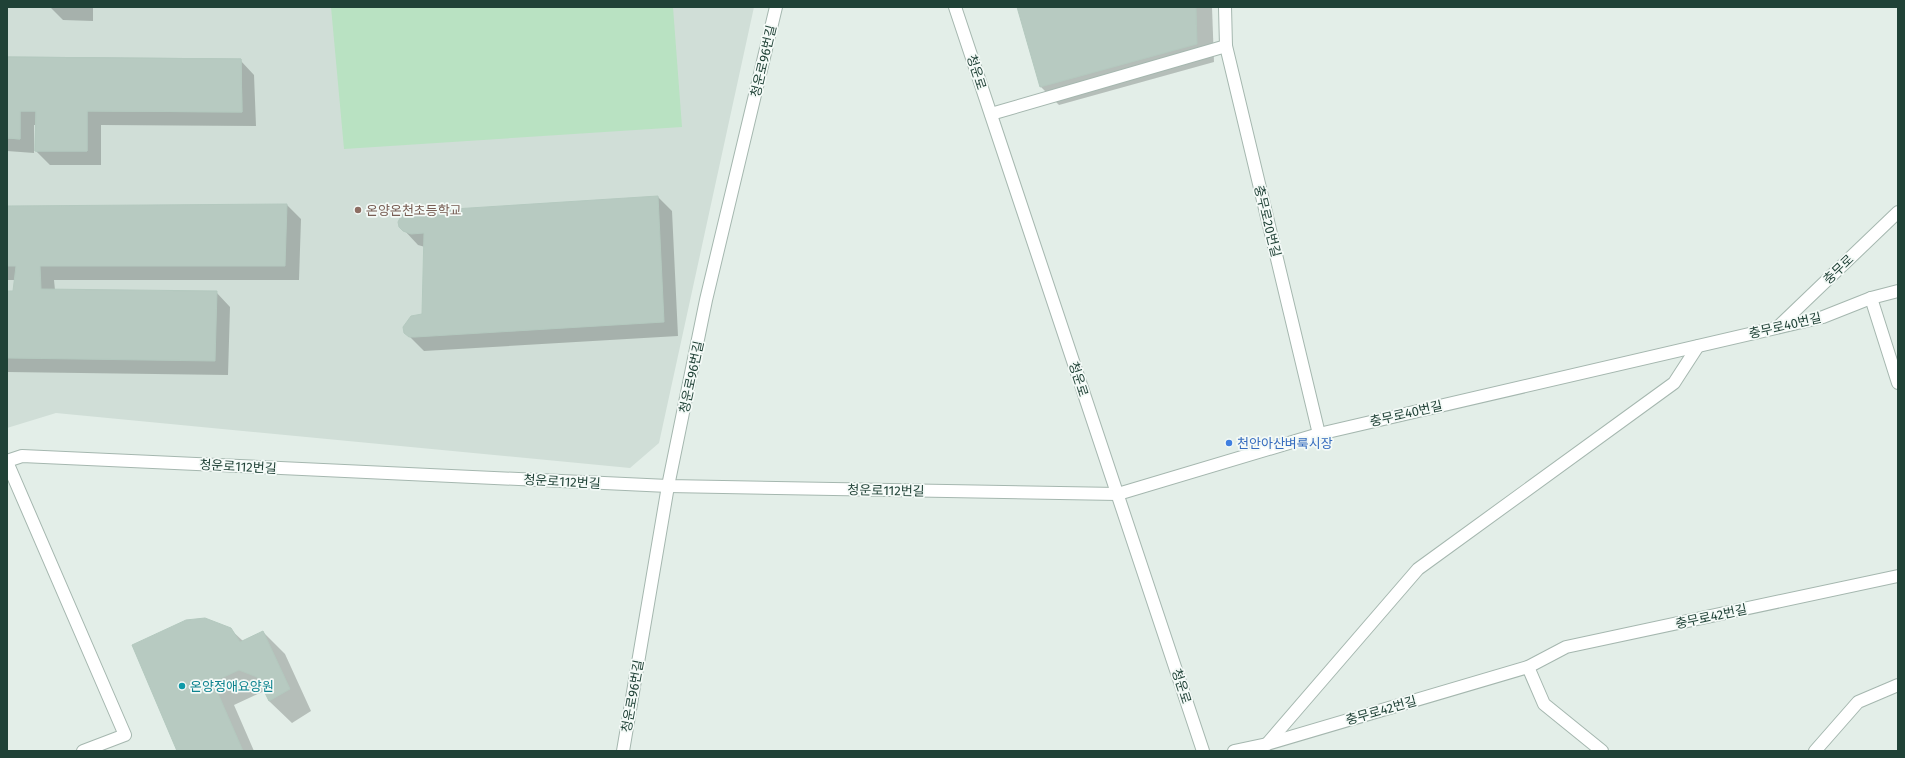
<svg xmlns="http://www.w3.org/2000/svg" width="1905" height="758" font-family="'Fira Sans','Noto Sans KR',sans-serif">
	<rect width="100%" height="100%" fill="#e3eee8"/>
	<path fill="#d0ded7" d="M7 7H754L659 443 630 468 56 413 7 428Z"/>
	<path fill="#b9e2c2" d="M331 7H673L682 127 344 149Z"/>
	<g fill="#0003">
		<path d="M50 7H93V21L63 20Z"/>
		<path d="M1018 7H1212L1214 62 1059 105 1041 87Z"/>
		<path d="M7 58 240 60 254 75 256 126 101 125V165H50L36 151 37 125H34V153L7 151Z"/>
		<path d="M658 197 672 211 678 336 424 351 405 332 423 315 425 247 418 245 404 230Z"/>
		<path d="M287 205 301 219 299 280H54L55 290 216 292 230 307 228 375 7 372V292H14L15 280H7V207Z"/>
		<path d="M230 629 243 641 263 632 285 654 311 711 292 723 269 701 266 693 262 692 234 705 254 751H178Z"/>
	</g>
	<g fill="#b7cac1" stroke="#b4c9bf">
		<path d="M1017 7H1196L1197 44 1040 87Z"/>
		<path d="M7 57 241 59 242 112 87 111V151H35L36 111H20V139L7 138Z"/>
		<path d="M7 57 241 59 242 112 87 111V151H35L36 111H20V139L7 138Z"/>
		<path d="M658 196 664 322 415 337H409L404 333 403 327 411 316 422 314 424 233 411 234 403 231 399 227 398 222 401 216 407 212Z"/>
		<path d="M287 204 285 266H40L41 289 217 291 215 361 7 358V291H13L16 266H7V206Z"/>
		<path d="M205 618 231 628 240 642 263 631 290 689 269 701 257 677 239 670 213 682 243 751H177L132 645 186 620Z"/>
	</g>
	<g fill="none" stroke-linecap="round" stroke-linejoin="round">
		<g stroke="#a5b7af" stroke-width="14">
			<g id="minor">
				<path d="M955 7 1203 751"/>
				<path d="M1225 7 1226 46 1319 434"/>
				<path d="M991 114 1226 46"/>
				<path d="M1871 298 1898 383"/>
				<path d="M1779 326 1898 212"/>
				<path d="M7 461 22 456 668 486 1118 494 1319 434 1823 317 1871 298 1898 291"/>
				<path d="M7 462 125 735 83 751"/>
				<path d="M1528 667 1544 704 1602 751"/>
				<path d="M1267 744 1418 569 1674 383 1698 346"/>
				<path d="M623 751 668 486 706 300 776 7"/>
				<path d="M1234 751 1267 744 1528 667 1566 647 1898 576"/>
				<path d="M1815 751 1858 702 1898 685"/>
			</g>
		</g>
		<use href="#minor" stroke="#fff" stroke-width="12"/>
	</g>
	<circle fill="#8d6e63" stroke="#f4faf7" stroke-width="1.5" cx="358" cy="210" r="4"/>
	<circle fill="#3f7fe0" stroke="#f4faf7" stroke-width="1.5" cx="1229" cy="443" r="4"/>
	<circle fill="#0f9aa8" stroke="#f4faf7" stroke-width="1.5" cx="182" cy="686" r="4"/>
	<g text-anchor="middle" stroke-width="3.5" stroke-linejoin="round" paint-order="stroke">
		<g font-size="13" fill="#204237" stroke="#f4faf7">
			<text transform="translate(763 61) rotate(-77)" y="5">청운로96번길</text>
			<text transform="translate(977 72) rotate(72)" y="5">청운로</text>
			<text transform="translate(1268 221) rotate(76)" y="5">충무로20번길</text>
			<text transform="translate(1838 269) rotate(-44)" y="5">충무로</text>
			<text transform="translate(1785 325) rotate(-13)" y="5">충무로40번길</text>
			<text transform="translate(691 377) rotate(-78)" y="5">청운로96번길</text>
			<text transform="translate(1079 379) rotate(72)" y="5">청운로</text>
			<text transform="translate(1406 413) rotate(-13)" y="5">충무로40번길</text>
			<text transform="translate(238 466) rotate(3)" y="5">청운로112번길</text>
			<text transform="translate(562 481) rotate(3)" y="5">청운로112번길</text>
			<text transform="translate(886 490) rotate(1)" y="5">청운로112번길</text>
			<text transform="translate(1711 616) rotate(-12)" y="5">충무로42번길</text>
			<text transform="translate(1182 686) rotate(72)" y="5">청운로</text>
			<text transform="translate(632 696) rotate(-80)" y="5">청운로96번길</text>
			<text transform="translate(1381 710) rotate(-16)" y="5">충무로42번길</text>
		</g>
		<g font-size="13" fill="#785e54" stroke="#f4faf7" text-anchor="start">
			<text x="366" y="215">온양온천초등학교</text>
		</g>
		<g font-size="13" fill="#366cbe" stroke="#f4faf7" text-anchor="start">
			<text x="1237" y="448">천안아산벼룩시장</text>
		</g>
		<g font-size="13" fill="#0d838f" stroke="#f4faf7" text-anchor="start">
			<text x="190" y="691">온양정애요양원</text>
		</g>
	</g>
	<rect width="1905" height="758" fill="none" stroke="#204237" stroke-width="16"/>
</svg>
